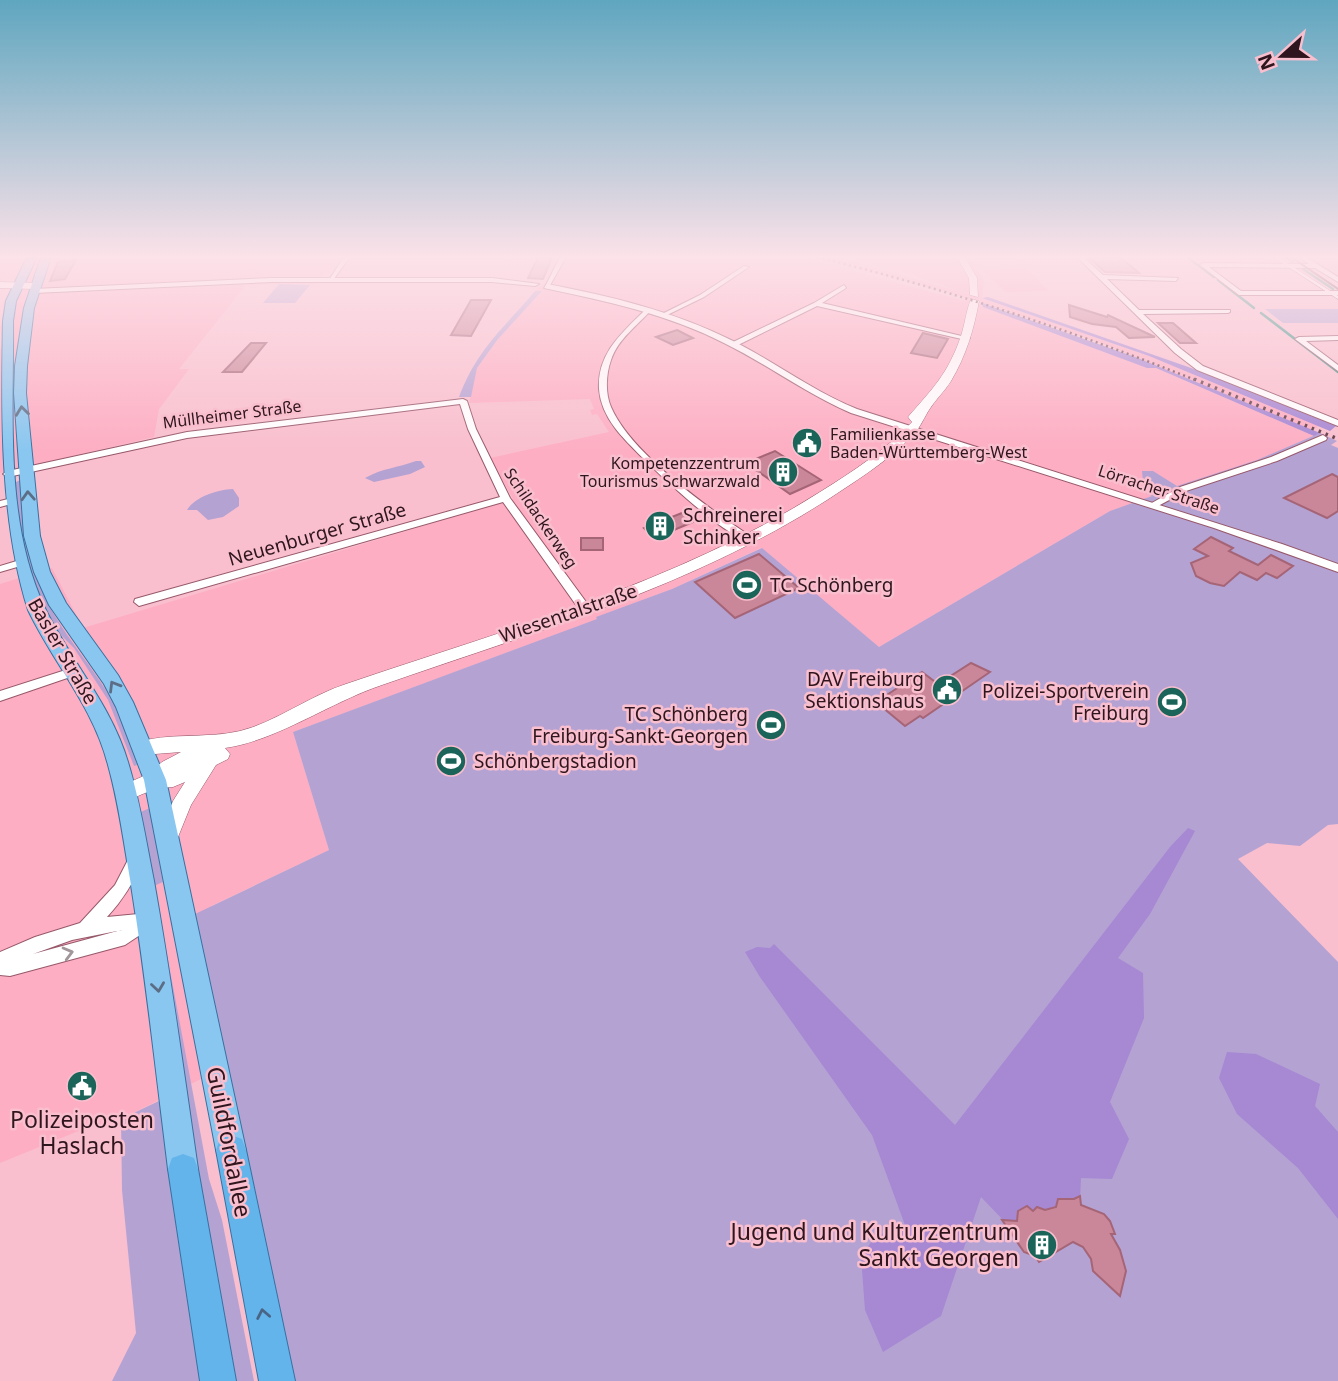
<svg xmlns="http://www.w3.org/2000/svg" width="1338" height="1381" font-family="'Noto Sans',sans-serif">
	<rect width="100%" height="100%" fill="#f9bfce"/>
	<g fill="#fdaec3">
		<path d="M0 257H341L328 274 321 276 316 284 246 285 179 369H189L159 409 154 437 0 473V350L3 342 0 327 4 319 3 304 15 279 0 280Z"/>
		<path d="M559 257H800L965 301 966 298 920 285 812 257H831L851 261 965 293 898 270 845 257H969L984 280 982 298 1149 356 1319 426 1312 430 1106 345 982 303 1147 368H1156L1314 436 1257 460 1110 511 879 647 761 548 672 589 597 617 598 619 293 732 329 850 211 906 223 1068 121 1119 76 1132 0 1163V584L52 568 83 628 513 499 490 458 609 432 597 414 592 415 590 410 594 409 590 399 469 403 477 368 498 339 541 291H535L548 281Z"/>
		<path d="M1027 268 1048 291 1006 292 982 270Z"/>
	</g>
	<g fill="#b4a2d3">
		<path d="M279 284 310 285 295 303H263Z"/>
		<path d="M535 291H542L498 339 477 368 471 397H459C477 349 504 328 535 291Z"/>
		<path d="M1265 309H1338V323H1283Z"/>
		<path d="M1320 433 1337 441 1331 445 1338 448V824L1328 825 1300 846 1267 843 1238 859 1338 962V1381H291L193 915 329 850 293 732 597 619 596 617 672 589 762 548 879 647 1110 511 1152 496 1144 492 1142 471H1153L1177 486 1257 460Z"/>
		<path d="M416 461H421L425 467 410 474 374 482 365 478C383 468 397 468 416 461Z"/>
		<path d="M21 480C23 526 29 570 52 611 78 656 113 688 130 740 132 748 137 758 137 765L134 766 108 700 74 648 60 634 37 591 24 555 13 483Z"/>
		<path d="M233 489 239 498V506L223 517 208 520 197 510H187C196 496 217 490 233 489Z"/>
		<path d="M150 808 163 882 149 888 136 814Z"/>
		<path d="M166 949 209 1179 222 1220 254 1381H235L160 952Z"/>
		<path d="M161 1100 205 1381H112L136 1333 122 1190 121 1119Z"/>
	</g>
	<g fill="#a688d3">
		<path d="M988 297 1194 369 1336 426 1330 431 1149 356 982 298Z"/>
		<path d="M982 303 1138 358 1320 433 1314 436 1156 368H1147L983 307Z"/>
		<path d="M1188 828 1195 831 1150 914 1118 958 1143 973 1144 1018 1110 1102 1129 1139 1112 1179 1081 1178 1080 1199H1058L1056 1207 1045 1210 1037 1207 1033 1211 1027 1206 1018 1211 1017 1220H1006V1223L981 1197 941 1316 883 1352 865 1310 861 1256 875 1237 905 1225 872 1135 760 977 745 952 757 947 770 948 774 944 955 1125 1170 847Z"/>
		<path d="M1227 1052 1256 1054 1320 1084 1315 1106 1338 1132V1219L1298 1168 1237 1114 1219 1078Z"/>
	</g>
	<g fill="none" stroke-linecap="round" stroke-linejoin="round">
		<g stroke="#339082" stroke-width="2.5">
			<path d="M1187 257 1214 277"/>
			<path d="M1285 257 1293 262"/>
			<path d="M1303 269 1333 289"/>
			<path d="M1218 280 1254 308"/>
			<path d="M1261 313 1338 372"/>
		</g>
	</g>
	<g fill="#ca8799" stroke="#a56577" stroke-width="2">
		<path d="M538 257 552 258 543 279 528 278Z"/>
		<path d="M1088 257H1120L1139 273 1105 272Z"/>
		<path d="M76 260 65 279 50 281 58 262Z"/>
		<path d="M471 300H491L471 336 451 335Z"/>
		<path d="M1069 305 1107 317 1108 315 1155 337 1129 338 1116 327 1092 324 1070 317Z"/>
		<path d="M1158 323H1173L1196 343H1180Z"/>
		<path d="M677 330 693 338 673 345 656 337Z"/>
		<path d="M923 333 948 339 937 358 911 353Z"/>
		<path d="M251 343H266L242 372H223Z"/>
		<path d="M775 451 821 480 790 494 746 463Z"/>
		<path d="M1332 474 1338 477V511L1327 518 1284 498Z"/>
		<path d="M682 513 693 522 655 538 644 528Z"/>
		<path d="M1211 537 1233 548 1229 551 1258 565 1271 555 1293 566 1277 578 1266 573 1257 580 1240 572 1224 586 1210 583 1196 576 1191 563 1208 556 1194 549Z"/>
		<rect x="581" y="538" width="22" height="12"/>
		<path d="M759 554 799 588 735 618 695 582Z"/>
		<path d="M971 663 990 672 923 718 920 716 905 726 876 702 922 672 938 684Z"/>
		<path d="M1080 1196 1081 1205 1104 1214 1110 1221 1115 1234H1111L1120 1250 1126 1271 1120 1296 1093 1271 1091 1259 1083 1247 1073 1242 1039 1262 1035 1256 1024 1252 1002 1220 1017 1221 1018 1211 1027 1206 1033 1211 1037 1207 1045 1210 1056 1207 1058 1199H1074Z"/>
	</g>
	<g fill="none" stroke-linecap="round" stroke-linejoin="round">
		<g stroke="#97586a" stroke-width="1">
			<path id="pedestrian" d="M1273 257H1278L1338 296V299Z"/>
		</g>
		<g stroke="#97586a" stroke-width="2">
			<g id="minor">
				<path d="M344 257H350L333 280H329Z"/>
				<path d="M560 257H566L549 287H545Z"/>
				<path d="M1077 257H1083L1103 275 1178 278 1176 281 1107 279 1139 310H1230V312L1228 313 1143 314 1181 349 1203 366 1338 420V426L1197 370 1175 353Z"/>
				<path d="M1299 257H1306L1338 277V282L1315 268 1209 267 1241 291H1338V295H1239L1200 265 1203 263 1309 264Z"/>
				<path d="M744 266 749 267 704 297 665 316 660 315 700 295Z"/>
				<path d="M844 285 846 288 822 303 970 338 966 340 817 306 736 346 729 344 814 303Z"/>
				<path d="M646 309 651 310C637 326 618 339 611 360 606 374 605 393 611 407 631 454 711 510 753 538V542C730 544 631 450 615 428 606 416 600 403 599 389 597 353 623 332 646 309Z"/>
				<path d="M1338 336V340L1306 341 1338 365V371L1295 339 1299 337Z"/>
				<path d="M463 399 467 401 476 429 510 498 589 606 591 609 589 612H581L503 502 139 606 134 602 135 599 500 497 468 429 460 404 187 438 8 477 3 474 8 471 187 432Z"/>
				<path d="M1323 435 1327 438 1326 440 1277 461 1186 491 1158 506 1155 507 1150 504 1180 487 1271 457Z"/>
				<path d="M8 499 13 502 11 504 0 507V501Z"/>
				<path d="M20 560 24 561V565L0 572V566Z"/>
				<path d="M75 667 79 668 81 671 79 674 0 701V691Z"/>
				<path d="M135 854 140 856 142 861C134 882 123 900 107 917L149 913 155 915 157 920 155 925 125 945 10 976 0 975V952L35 937 80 923 115 885 130 856ZM122 930H121L33 954 72 940Z"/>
			</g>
		</g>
		<g stroke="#97586a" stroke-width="2">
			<g id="tertiary">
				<path d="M272 278H492L539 284 535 286 492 282H272L34 293 30 291 34 289Z"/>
				<path d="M547 284C610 296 673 311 731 340 774 361 812 391 857 409L1282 544 1338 564V572L1214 528 851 413C806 394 767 364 724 343 667 314 606 301 544 288Z"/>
			</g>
		</g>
		<g stroke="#97586a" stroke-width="1">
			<g id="secondary">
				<path d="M957 257H965L977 278 978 297 970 295 969 278Z"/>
				<path d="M0 282 36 283 41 286 36 289 0 288Z"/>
				<path d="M971 299 979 301C974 329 966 356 951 381 945 391 935 400 929 410 921 423 920 429 908 440 885 463 854 482 827 500 691 587 534 632 382 685 331 702 276 741 225 748L230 754 228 759 216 765 191 805 176 842 169 845 162 842 159 836 173 801 185 782 173 787 157 788 126 801 119 799 116 793 119 787 148 774 162 762 181 752 142 755 135 753 133 748 135 743C168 732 206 739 240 731 274 723 311 695 346 684 507 629 675 584 820 492 852 472 886 450 912 422L908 417C933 388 948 374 961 336 965 324 966 311 971 299Z"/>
			</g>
		</g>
		<g stroke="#3771a0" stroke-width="2">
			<g id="primary">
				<path d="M27 257H37L16 301 13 321C14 415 4 521 45 608 71 662 111 704 128 762 140 801 146 841 154 881 171 976 184 1073 198 1169L194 1180 183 1184 172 1180 168 1169C156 1074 146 979 131 885 124 845 119 804 108 765 93 706 53 663 28 610 0 522 1 414 3 321L6 301Z"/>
				<path d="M41 257H51L34 308 27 366 26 393 40 536 50 572 66 603 118 675 133 702 166 780 246 1150 242 1161 231 1165 220 1161 216 1150 144 780 116 707 104 684 49 605 34 572 24 536 14 393 15 366 24 308Z"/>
			</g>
		</g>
		<g stroke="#3771a0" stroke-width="2">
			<g id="trunk">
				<path d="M231 1135 242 1139 246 1150 295 1381H259L216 1150 220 1139Z"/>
				<path d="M183 1154 194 1158 198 1169 236 1381H200L168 1169 172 1158Z"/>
			</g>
		</g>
		<use href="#pedestrian" fill="#fff" fill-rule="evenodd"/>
		<use href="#minor" fill="#fff" fill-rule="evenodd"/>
		<use href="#tertiary" fill="#fff" fill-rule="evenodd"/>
		<use href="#secondary" fill="#fff" fill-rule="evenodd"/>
		<use href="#primary" fill="#8ac7f0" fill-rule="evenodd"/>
		<use href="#trunk" fill="#63b4eb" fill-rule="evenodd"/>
		<path stroke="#5e3d47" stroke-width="2" d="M1291 257 1338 289"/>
		<path stroke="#5e3d47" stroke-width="2.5" stroke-dasharray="2 3.5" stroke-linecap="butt" d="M817 257C947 289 1073 331 1198 381"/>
		<path stroke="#5e3d47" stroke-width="3.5" stroke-dasharray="2.5 5" stroke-linecap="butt" d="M1194 379 1338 439"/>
	</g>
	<defs><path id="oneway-chevron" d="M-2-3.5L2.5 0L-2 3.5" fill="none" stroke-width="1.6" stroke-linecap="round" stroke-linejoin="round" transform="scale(1.75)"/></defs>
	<g stroke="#5c6e86">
		<use href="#oneway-chevron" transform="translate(22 411) rotate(-97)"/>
		<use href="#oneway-chevron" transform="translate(28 496) rotate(-93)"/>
		<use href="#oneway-chevron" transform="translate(114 686) rotate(-121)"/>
		<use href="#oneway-chevron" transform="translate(158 987) rotate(82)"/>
	</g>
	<use stroke="#a19699" href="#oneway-chevron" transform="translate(68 953) rotate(-15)"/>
	<use stroke="#496484" href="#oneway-chevron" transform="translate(263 1314) rotate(-101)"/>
	<linearGradient id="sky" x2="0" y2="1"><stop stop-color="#5fa6bf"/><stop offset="0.57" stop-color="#fce2e9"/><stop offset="1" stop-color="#fce2e9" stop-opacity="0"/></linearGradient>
	<rect width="1338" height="450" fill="url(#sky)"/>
	<defs>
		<g id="civic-disc" transform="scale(1.575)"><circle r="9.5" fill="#1b645a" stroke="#f9bfce"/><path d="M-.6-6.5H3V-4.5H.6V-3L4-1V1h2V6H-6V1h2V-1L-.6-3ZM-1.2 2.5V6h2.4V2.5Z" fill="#fff"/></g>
		<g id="building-disc" transform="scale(1.575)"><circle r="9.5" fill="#1b645a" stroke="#f9bfce"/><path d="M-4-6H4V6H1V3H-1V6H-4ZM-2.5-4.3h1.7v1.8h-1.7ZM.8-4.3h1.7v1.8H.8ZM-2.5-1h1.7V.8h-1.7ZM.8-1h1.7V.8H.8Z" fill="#fff"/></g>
		<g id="stadium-disc" transform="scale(1.575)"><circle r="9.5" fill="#1b645a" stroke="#f9bfce"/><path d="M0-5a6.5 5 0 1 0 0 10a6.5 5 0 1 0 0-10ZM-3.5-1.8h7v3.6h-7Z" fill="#fff"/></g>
	</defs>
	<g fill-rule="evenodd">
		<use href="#civic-disc" x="807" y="443"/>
		<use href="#building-disc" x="783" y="472"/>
		<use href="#building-disc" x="660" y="526"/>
		<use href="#stadium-disc" x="747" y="585"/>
		<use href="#civic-disc" x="947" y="690"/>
		<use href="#stadium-disc" x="1172" y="702"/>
		<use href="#stadium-disc" x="771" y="725"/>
		<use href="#stadium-disc" x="451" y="761"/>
		<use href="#civic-disc" x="82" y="1086"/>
		<use href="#building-disc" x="1042" y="1245"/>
	</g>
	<g text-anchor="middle" stroke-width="5" stroke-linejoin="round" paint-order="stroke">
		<g font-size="16" fill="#2f151d" stroke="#f9bfce">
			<text transform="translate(232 414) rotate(-7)" y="6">Müllheimer Straße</text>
			<text transform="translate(1159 489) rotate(18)" y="6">Lörracher Straße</text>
			<text transform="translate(541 518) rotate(56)" y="6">Schildackerweg</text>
		</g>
		<g font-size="16" fill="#2f151d" stroke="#f9bfce" text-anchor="start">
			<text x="830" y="440">Familienkasse<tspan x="830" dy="18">Baden-Württemberg-West</tspan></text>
			<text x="760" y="469" text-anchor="end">Kompetenzzentrum<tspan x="760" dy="18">Tourismus Schwarzwald</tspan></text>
		</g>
		<g font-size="19" fill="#2f151d" stroke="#f9bfce" text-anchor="start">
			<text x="683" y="522">Schreinerei<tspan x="683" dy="22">Schinker</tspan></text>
			<text x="770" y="592">TC Schönberg</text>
			<text x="924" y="686" text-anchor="end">DAV Freiburg<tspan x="924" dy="22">Sektionshaus</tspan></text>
			<text x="1149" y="698" text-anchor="end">Polizei-Sportverein<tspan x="1149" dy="22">Freiburg</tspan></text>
			<text x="748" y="721" text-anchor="end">TC Schönberg<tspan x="748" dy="22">Freiburg-Sankt-Georgen</tspan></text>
			<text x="474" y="768">Schönbergstadion</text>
		</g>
		<g font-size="19" fill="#2f151d" stroke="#f9bfce">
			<text transform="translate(317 534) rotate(-16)" y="7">Neuenburger Straße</text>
			<text transform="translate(568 613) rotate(-19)" y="7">Wiesentalstraße</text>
			<text transform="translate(63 651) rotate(60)" y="7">Basler Straße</text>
		</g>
		<g font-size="23" fill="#2f151d" stroke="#f9bfce">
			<text x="82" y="1128">Polizeiposten<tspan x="82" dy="26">Haslach</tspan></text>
			<text x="1019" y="1240" text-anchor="end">Jugend und Kulturzentrum<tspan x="1019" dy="26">Sankt Georgen</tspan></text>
		</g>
		<g font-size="23" fill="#2f151d" stroke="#f9bfce">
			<text transform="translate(229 1142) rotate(79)" y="8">Guildfordallee</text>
		</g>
	</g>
	<g transform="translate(1282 56) rotate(249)" stroke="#f9bfce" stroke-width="5" paint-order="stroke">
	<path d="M0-5L12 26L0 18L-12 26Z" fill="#2f151d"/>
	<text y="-10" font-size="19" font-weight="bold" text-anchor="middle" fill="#2f151d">N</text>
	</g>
</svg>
